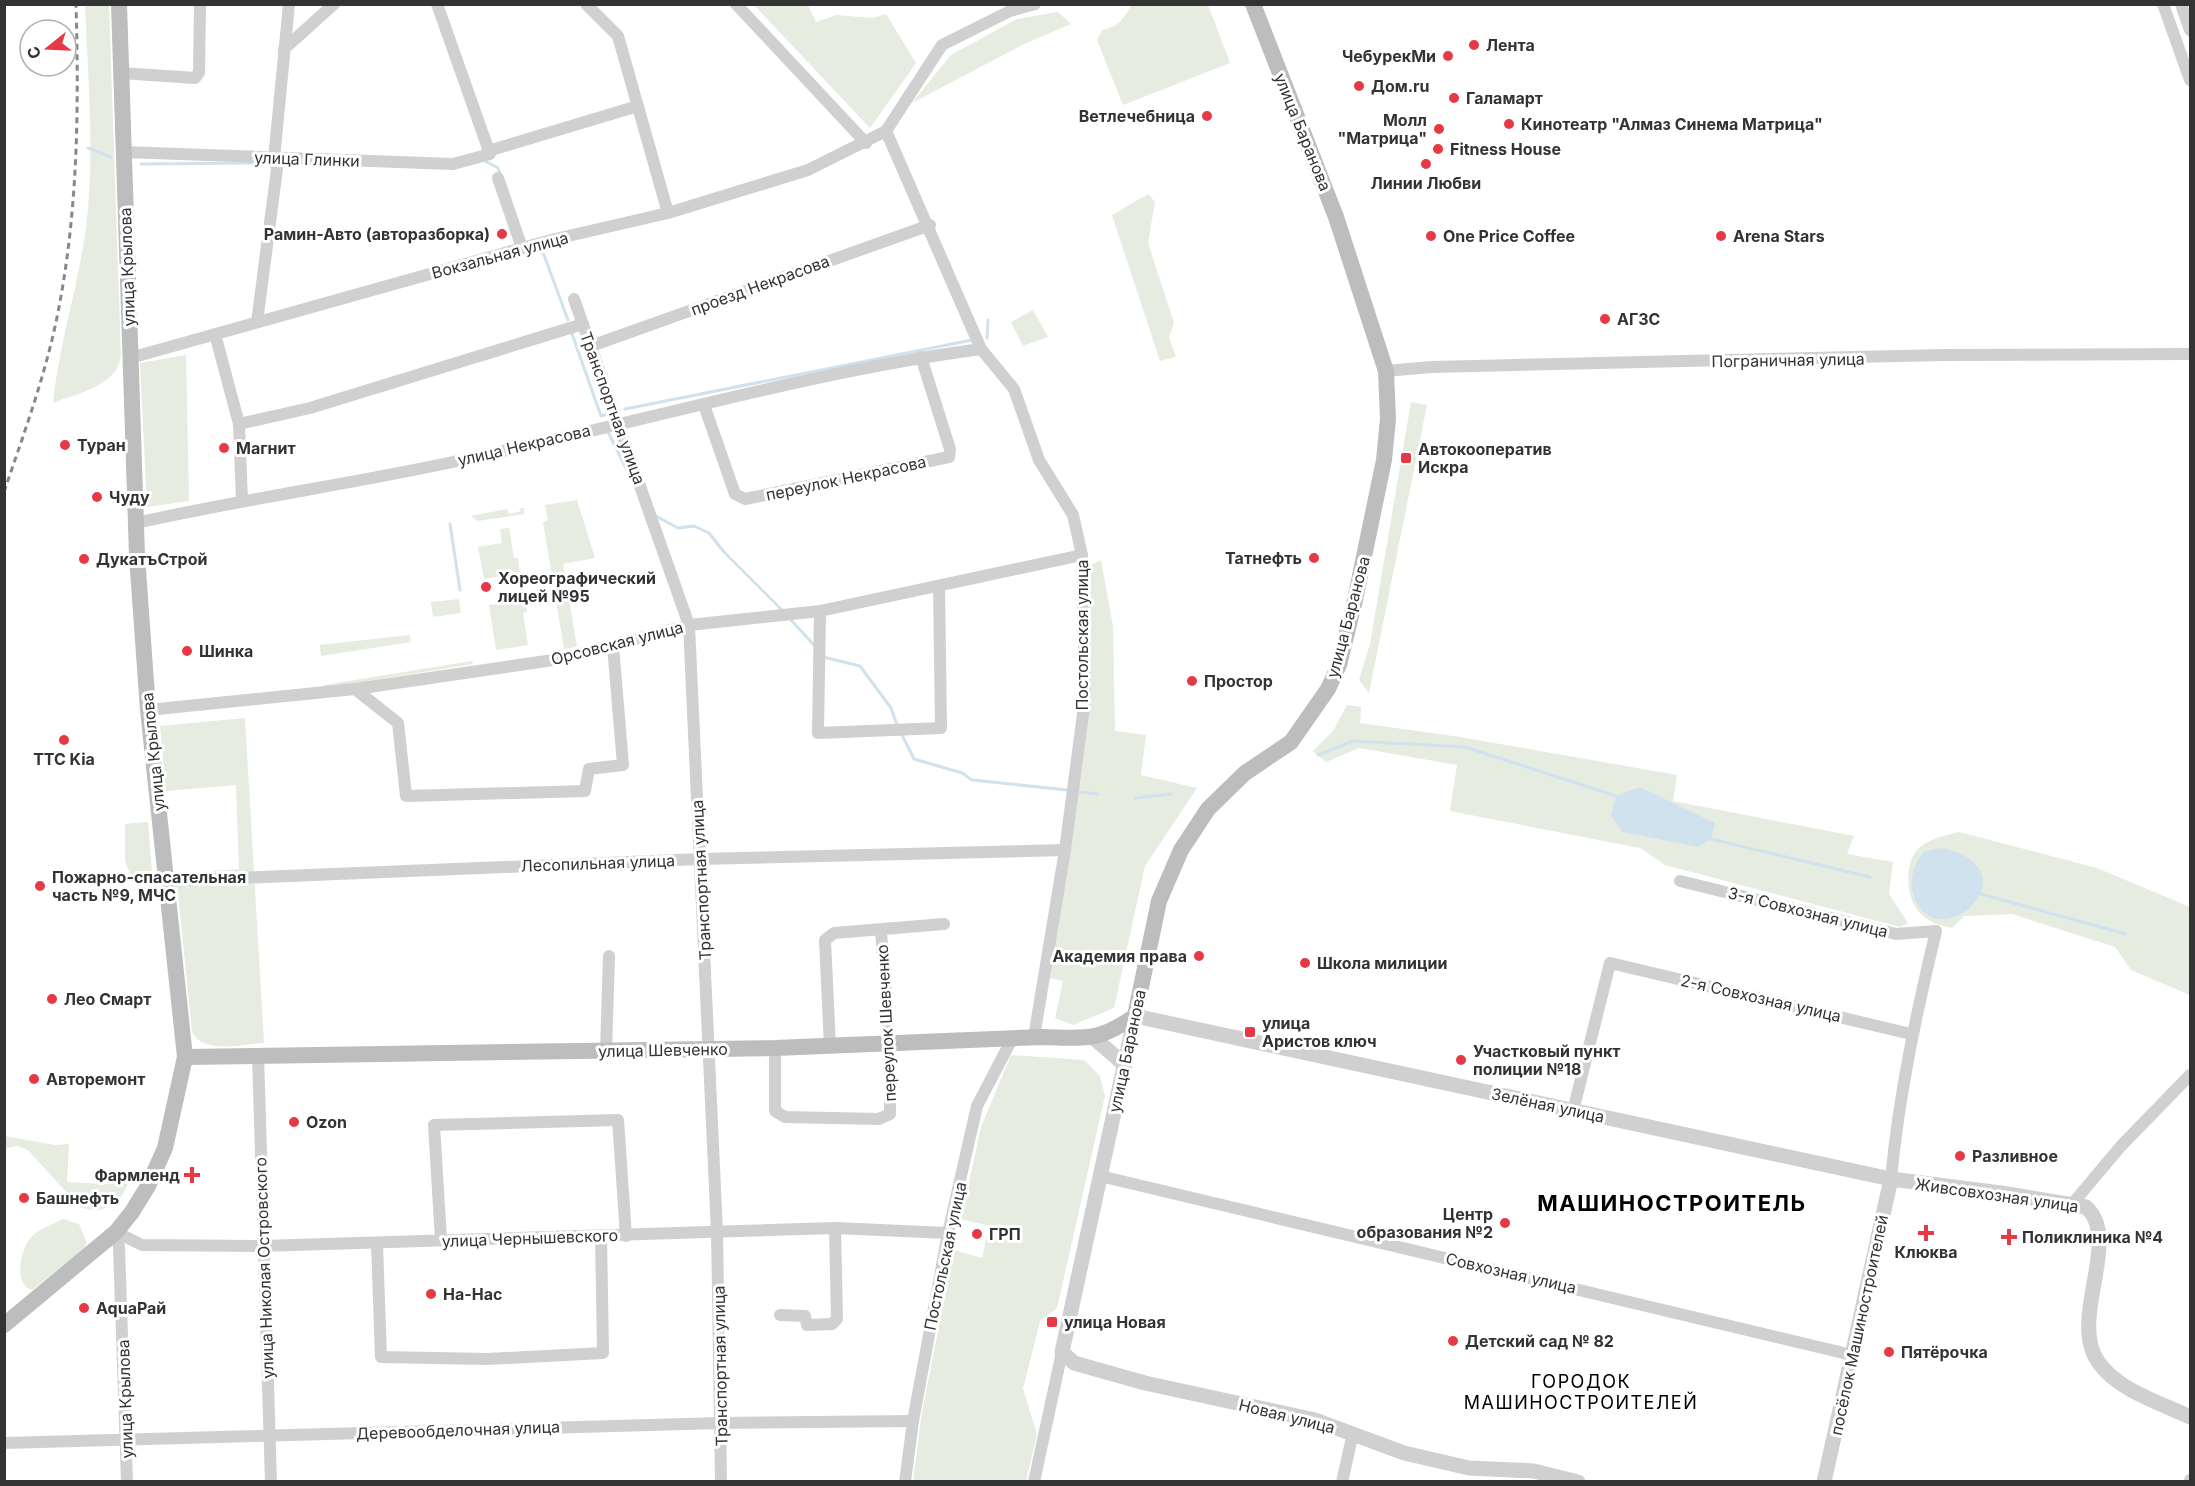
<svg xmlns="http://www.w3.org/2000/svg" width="2195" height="1486" font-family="Inter,sans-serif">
	<rect width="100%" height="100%" fill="#fff"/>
	<g fill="#e6ecdf">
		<path d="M85 5H109L121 357C116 386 78 393 53 403 59 344 78 287 86 228 95 155 88 78 85 5Z"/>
		<path d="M754 5H808L816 22 836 15 873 18 886 14 916 63 870 128Z"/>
		<path d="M1131 5H1208L1230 63 1123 105 1097 40 1102 30C1117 28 1125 18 1131 5Z"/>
		<path d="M1058 12 1071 24 1024 44 912 103 951 55 1017 19Z"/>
		<path d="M1148 194 1155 202 1148 243 1174 323 1169 337 1176 357 1160 361 1112 215Z"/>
		<path d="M1033 310 1048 337 1023 346 1011 322Z"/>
		<path d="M186 355 189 501 147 507 140 363Z"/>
		<path d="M1411 402 1427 405 1369 693 1359 680 1370 644Z"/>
		<path d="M577 500 595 558 563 564 577 647 564 649 543 522 548 520 545 505Z"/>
		<path d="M520 508H524V514L478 521 471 516 507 509 509 514 521 511Z"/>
		<path d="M509 528 514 558H518L520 573 484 579 478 547 502 543 500 529Z"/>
		<path d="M1101 560 1113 626 1115 731 1146 735 1141 775 1197 788 1145 866 1114 1008 1073 1025 1055 1018 1063 981 1047 977 1078 763 1091 565Z"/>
		<path d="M459 599 461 613 433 617 431 602Z"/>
		<path d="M525 600 527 612 523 613 528 645 496 650 489 605Z"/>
		<path d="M410 635 411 642 321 656 320 645Z"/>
		<path d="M472 661 473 664 324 688V685Z"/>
		<path d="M1347 705 1361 707 1360 723 1460 737 1677 775 1673 801 1854 836 1847 854 1893 862 1889 894 1908 923 1900 927 1665 865 1640 848 1450 811 1457 765 1359 748 1326 762 1313 751 1333 731Z"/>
		<path d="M245 718 264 1043C243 1044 201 1055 192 1031L176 874 239 869 236 785 166 791 160 726Z"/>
		<path d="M148 822 152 872 148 877 131 876 125 861V824Z"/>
		<path d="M1959 832 2097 868 2190 907V995L2131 970 2115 947 2012 914 1964 916 1952 928C1938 925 1928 922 1919 912 1905 897 1904 860 1920 847 1932 838 1946 835 1959 832Z"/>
		<path d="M1011 1055 1084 1060 1100 1076 1105 1096 1057 1308 1040 1321 1023 1389 1037 1434 1026 1481H913L922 1412 954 1250 982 1258 989 1226 961 1219 981 1127Z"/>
		<path d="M4 1136 55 1145 69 1144 67 1182 107 1184 129 1179C124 1201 103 1217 80 1207L28 1150 17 1146 5 1149Z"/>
		<path d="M63 1219 79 1224 87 1243 83 1250 32 1290C12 1284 21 1246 33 1235 42 1228 53 1224 63 1219Z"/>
	</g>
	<g fill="#cfe2ee">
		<path d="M1640 787 1715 823 1711 839 1698 847 1622 832 1611 815 1616 796Z"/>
		<path d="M1941 848C2037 868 1941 959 1915 899 1908 882 1913 866 1923 852Z"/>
	</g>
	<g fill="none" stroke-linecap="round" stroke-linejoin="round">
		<g stroke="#cfe2ee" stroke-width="3">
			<path d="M88 148 111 157"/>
			<path d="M483 160 498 168 500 174"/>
			<path d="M141 164 267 163"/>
			<path d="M284 164H291"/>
			<path d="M538 249 544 255 568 320"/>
			<path d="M571 331 601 416 612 413"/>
			<path d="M987 338 988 320"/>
			<path d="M625 409 972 340"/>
			<path d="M608 432 632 480"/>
			<path d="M654 515 678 528 694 526 709 533 724 552 782 610"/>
			<path d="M450 524 460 590"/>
			<path d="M790 619 814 645"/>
			<path d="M823 657 860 666 891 708 897 725"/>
			<path d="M901 733 914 759 962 773 972 780 1067 790"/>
			<path d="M1318 755 1353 741 1465 747 1616 796"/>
			<path d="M1077 792 1098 794"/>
			<path d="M1135 798 1171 794"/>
			<path d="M1711 839 1870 877"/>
			<path d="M1981 894 2126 934"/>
		</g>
		<g stroke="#d0d0d0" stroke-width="12">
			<path d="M586 4 618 36 668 213"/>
			<path d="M736 4 866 143"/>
			<path d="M2163 4 2190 80"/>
			<path d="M2181 4 2190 30"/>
			<path d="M284 49 334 4"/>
			<path d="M121 73 195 78 199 73 200 4"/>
			<path d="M886 131 981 349 1014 389 1039 460 1073 515 1082 555 1085 699 1065 850 1034 1037"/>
			<path d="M488 151 638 106"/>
			<path d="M124 152 453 164 490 154 437 4"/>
			<path d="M498 178 522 248"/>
			<path d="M574 299 689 625 717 1232 721 1482"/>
			<path d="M257 322 277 169 274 159 289 4"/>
			<path d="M215 334 239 424 242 501"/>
			<path d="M591 346 930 225"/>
			<path d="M130 358 551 240 668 213 808 170 886 131 942 45 1010 11 1035 4"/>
			<path d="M1386 371 1431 367 1943 355 2190 354"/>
			<path d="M704 405 735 494 745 499 949 457 950 449 921 357"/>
			<path d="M239 424 310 408 583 324"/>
			<path d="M136 523C239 500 344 485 448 463 626 427 801 373 981 349"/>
			<path d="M820 611 818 733 941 728 939 586"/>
			<path d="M355 689 398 723 406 796 585 791 589 769 623 765 613 646"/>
			<path d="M148 710 355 689 560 659 689 625 820 611 1082 555"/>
			<path d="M166 881 700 859 1065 850"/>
			<path d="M1680 881 1896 934 1936 931C1916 1015 1899 1094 1891 1179"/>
			<path d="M830 1046 825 940 834 933 944 924"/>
			<path d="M775 1048V1111L785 1117 879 1119 890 1114V1052L881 931"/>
			<path d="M606 1051 609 956"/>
			<path d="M258 1055 271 1482"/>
			<path d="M1573 1111 1610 963 1911 1034"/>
			<path d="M1100 1176 1852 1355"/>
			<path d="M2073 1203 2121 1146 2190 1075"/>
			<path d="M116 1232 142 1245 262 1246 835 1228 948 1233"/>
			<path d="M116 1232 119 1247 127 1482"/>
			<path d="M441 1240 434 1125 618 1120 626 1236"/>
			<path d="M377 1243 381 1357 488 1359 603 1353 601 1236"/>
			<path d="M780 1315 805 1316 807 1325 832 1324 837 1319 835 1228"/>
			<path d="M4 1443 721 1423 913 1421"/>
			<path d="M905 1482 913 1421 948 1233 977 1106 1012 1039"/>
			<path d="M1034 1482 1062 1352"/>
			<path d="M1342 1482 1353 1433"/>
			<path d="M2190 1482V1480"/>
		</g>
		<g stroke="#d0d0d0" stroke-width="15">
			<path d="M1095 1039 1125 1065"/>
			<path d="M1578 1482 1534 1471 1469 1468 1404 1453 1315 1420 1145 1383 1074 1363 1062 1352 1135 1016 1891 1179 2001 1193 2086 1207C2123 1240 2067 1320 2099 1363 2119 1391 2161 1403 2190 1417"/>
			<path d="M1824 1482 1891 1179"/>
		</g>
		<g stroke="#bdbdbd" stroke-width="16">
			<path d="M185 1057 775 1048 1043 1037C1086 1038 1098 1042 1135 1016L1159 901 1181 850 1208 809 1245 773 1291 742 1328 689 1339 665 1355 600 1384 460 1388 419 1386 371 1336 217 1253 4"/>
			<path d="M4 1325 116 1232 132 1212 148 1186 165 1148 185 1057 148 710 137 556 119 4"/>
		</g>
		<path stroke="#888" stroke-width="3" stroke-dasharray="6 4.5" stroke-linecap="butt" d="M4 492C23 436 44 379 56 322 78 217 79 111 76 4"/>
	</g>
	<g fill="#e63946" stroke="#fff" stroke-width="2">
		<circle cx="1474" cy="45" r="6"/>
		<circle cx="1448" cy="56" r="6"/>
		<circle cx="1359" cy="86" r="6"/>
		<circle cx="1454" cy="98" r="6"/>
		<circle cx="1207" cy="116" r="6"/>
		<circle cx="1509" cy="124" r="6"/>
		<circle cx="1439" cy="129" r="6"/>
		<circle cx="1438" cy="149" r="6"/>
		<circle cx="1426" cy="164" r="6"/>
		<circle cx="502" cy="234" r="6"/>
		<circle cx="1431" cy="236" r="6"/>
		<circle cx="1721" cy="236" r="6"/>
		<circle cx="1605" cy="319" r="6"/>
		<circle cx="65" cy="445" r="6"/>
		<circle cx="224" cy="448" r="6"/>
		<rect x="1400" y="452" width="12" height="12" rx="3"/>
		<circle cx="97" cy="497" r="6"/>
		<circle cx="1314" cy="558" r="6"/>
		<circle cx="84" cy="559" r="6"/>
		<circle cx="486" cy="587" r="6"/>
		<circle cx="187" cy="651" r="6"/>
		<circle cx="1192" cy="681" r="6"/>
		<circle cx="64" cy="740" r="6"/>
		<circle cx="40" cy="886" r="6"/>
		<circle cx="1199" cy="956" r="6"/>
		<circle cx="1305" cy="963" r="6"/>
		<circle cx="52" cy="999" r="6"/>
		<rect x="1244" y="1026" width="12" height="12" rx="3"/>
		<circle cx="1461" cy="1060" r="6"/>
		<circle cx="34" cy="1079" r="6"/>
		<circle cx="294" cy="1122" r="6"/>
		<circle cx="1960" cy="1156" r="6"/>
		<path d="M189 1166h6v6h6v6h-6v6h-6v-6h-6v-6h6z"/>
		<circle cx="24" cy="1198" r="6"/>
		<circle cx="1505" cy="1223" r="6"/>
		<path d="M1923 1224h6v6h6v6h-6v6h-6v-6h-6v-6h6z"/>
		<circle cx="977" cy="1234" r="6"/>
		<path d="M2006 1228h6v6h6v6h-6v6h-6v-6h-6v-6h6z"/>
		<circle cx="431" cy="1294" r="6"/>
		<circle cx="84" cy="1308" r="6"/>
		<rect x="1046" y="1316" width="12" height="12" rx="3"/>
		<circle cx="1453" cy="1341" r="6"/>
		<circle cx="1889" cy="1352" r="6"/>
	</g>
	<g text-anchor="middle" stroke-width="6" stroke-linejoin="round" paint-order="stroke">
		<g font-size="16" font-weight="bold" fill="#333" stroke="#fff" text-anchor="start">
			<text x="1486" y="51">Лента</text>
			<text x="1436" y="62" text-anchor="end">ЧебурекМи</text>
			<text x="1371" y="92">Дом.ru</text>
			<text x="1466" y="104">Галамарт</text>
			<text x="1195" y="122" text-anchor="end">Ветлечебница</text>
			<text x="1427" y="126" text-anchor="end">Молл<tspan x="1427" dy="18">"Матрица"</tspan></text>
			<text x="1521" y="130">Кинотеатр "Алмаз Синема Матрица"</text>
			<text x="1450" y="155">Fitness House</text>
			<text x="1426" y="189" text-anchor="middle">Линии Любви</text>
			<text x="490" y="240" text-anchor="end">Рамин-Авто (авторазборка)</text>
			<text x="1443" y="242">One Price Coffee</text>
			<text x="1733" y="242">Arena Stars</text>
			<text x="1617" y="325">АГЗС</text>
			<text x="77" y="451">Туран</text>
			<text x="236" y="454">Магнит</text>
			<text x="1418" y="455">Автокооператив<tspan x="1418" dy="18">Искра</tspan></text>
			<text x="109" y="503">Чуду</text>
			<text x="1302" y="564" text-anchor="end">Татнефть</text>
			<text x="96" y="565">ДукатъСтрой</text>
			<text x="498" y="584">Хореографический<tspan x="498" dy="18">лицей №95</tspan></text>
			<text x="199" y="657">Шинка</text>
			<text x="1204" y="687">Простор</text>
			<text x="64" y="765" text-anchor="middle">ТТС Kia</text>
			<text x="52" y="883">Пожарно-спасательная<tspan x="52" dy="18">часть №9, МЧС</tspan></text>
			<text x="1187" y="962" text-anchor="end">Академия права</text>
			<text x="1317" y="969">Школа милиции</text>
			<text x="64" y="1005">Лео Смарт</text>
			<text x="1262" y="1029">улица<tspan x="1262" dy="18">Аристов ключ</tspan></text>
			<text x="1473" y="1057">Участковый пункт<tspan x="1473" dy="18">полиции №18</tspan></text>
			<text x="46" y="1085">Авторемонт</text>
			<text x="306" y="1128">Ozon</text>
			<text x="1972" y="1162">Разливное</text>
			<text x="180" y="1181" text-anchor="end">Фармленд</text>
			<text x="36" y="1204">Башнефть</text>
			<text x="1493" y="1220" text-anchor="end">Центр<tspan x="1493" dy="18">образования №2</tspan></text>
			<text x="989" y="1240">ГРП</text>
			<text x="2022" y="1243">Поликлиника №4</text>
			<text x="1926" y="1258" text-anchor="middle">Клюква</text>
			<text x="443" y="1300">На-Нас</text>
			<text x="96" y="1314">AquaРай</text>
			<text x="1064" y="1328">улица Новая</text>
			<text x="1465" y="1347">Детский сад № 82</text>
			<text x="1901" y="1358">Пятёрочка</text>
		</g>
		<g font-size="16" fill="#333" stroke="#fff">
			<text transform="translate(1303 132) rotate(68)" y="6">улица Баранова</text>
			<text transform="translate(307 159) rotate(2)" y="6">улица Глинки</text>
			<text transform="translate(500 255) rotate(-15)" y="6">Вокзальная улица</text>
			<text transform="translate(127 267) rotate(-92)" y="6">улица Крылова</text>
			<text transform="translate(760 285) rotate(-20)" y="6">проезд Некрасова</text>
			<text transform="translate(1788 360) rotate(-1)" y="6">Пограничная улица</text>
			<text transform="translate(613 408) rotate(70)" y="6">Транспортная улица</text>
			<text transform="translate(524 445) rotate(-13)" y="6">улица Некрасова</text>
			<text transform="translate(846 478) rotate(-12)" y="6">переулок Некрасова</text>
			<text transform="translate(1348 617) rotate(-75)" y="6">улица Баранова</text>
			<text transform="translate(1082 635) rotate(-90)" y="6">Постольская улица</text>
			<text transform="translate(617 643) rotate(-14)" y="6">Орсовская улица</text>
			<text transform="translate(153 752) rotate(-96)" y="6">улица Крылова</text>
			<text transform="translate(598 863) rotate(-2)" y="6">Лесопильная улица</text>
			<text transform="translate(701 880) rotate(-93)" y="6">Транспортная улица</text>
			<text transform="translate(1808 912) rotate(14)" y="6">3-я Совхозная улица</text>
			<text transform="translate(1761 998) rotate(13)" y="6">2-я Совхозная улица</text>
			<text transform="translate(886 1023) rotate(-93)" y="6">переулок Шевченко</text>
			<text transform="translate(663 1050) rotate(-1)" y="6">улица Шевченко</text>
			<text transform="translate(1127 1051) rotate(-78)" y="6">улица Баранова</text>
			<text transform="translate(1548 1105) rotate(12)" y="6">Зелёная улица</text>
			<text transform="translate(1997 1195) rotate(8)" y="6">Живсовхозная улица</text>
			<text transform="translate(530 1238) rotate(-2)" y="6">улица Чернышевского</text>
			<text transform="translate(945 1256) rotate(-78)" y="6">Постольская улица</text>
			<text transform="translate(264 1268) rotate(-92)" y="6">улица Николая Островского</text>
			<text transform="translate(1511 1273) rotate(13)" y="6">Совхозная улица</text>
			<text transform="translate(1859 1325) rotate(-78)" y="6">посёлок Машиностроителей</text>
			<text transform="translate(720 1366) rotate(-91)" y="6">Транспортная улица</text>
			<text transform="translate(125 1399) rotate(-92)" y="6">улица Крылова</text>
			<text transform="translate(1287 1416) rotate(14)" y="6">Новая улица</text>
			<text transform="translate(458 1430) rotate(-2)" y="6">Деревообделочная улица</text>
		</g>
		<g font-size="18" letter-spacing="1.5" fill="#000" stroke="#fff">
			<text x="1581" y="1388">ГОРОДОК<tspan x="1581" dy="21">МАШИНОСТРОИТЕЛЕЙ</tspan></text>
		</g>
		<g font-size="22" font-weight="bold" letter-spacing="1.5" fill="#000" stroke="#fff">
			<text x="1672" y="1211">МАШИНОСТРОИТЕЛЬ</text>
		</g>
	</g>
	<rect width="2195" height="1486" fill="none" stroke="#333333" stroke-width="12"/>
	<g transform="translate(48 48) rotate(252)"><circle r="28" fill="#ffffff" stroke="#adadad" stroke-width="1.5"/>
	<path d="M0-4.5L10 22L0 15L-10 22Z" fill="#e63946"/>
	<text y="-9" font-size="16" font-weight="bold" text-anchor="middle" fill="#333333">С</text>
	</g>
</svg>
